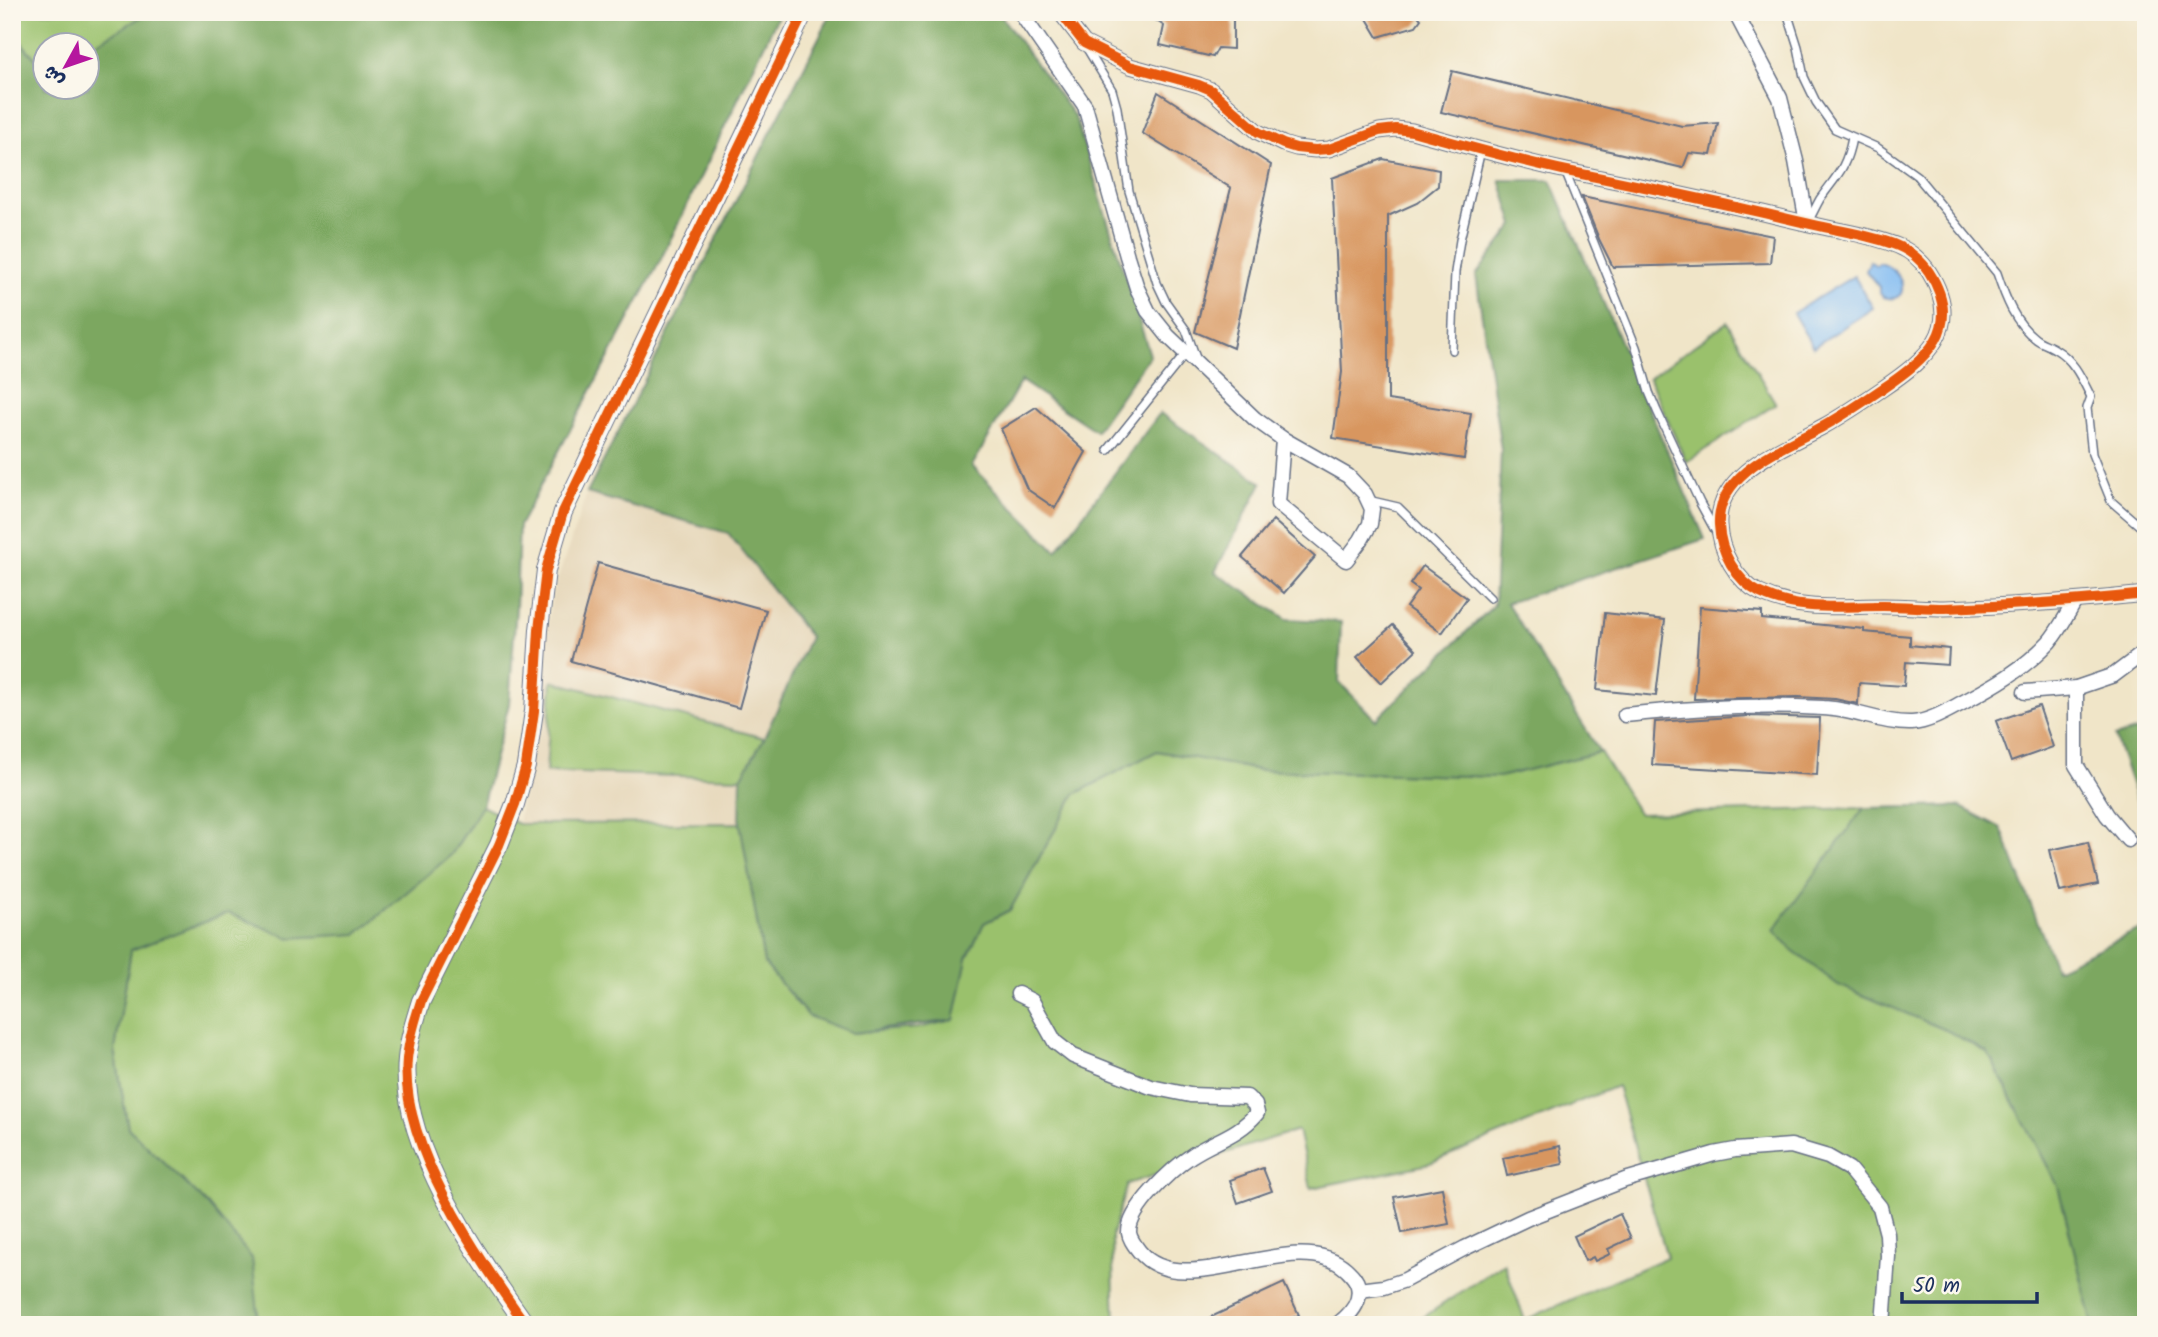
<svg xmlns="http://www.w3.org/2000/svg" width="2158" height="1337" font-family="Kalam,'Playpen Sans Arabic',sans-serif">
	<rect width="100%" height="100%" fill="#fbf7ec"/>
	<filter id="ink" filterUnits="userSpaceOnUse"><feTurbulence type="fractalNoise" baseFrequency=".0143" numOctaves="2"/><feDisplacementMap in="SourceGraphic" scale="14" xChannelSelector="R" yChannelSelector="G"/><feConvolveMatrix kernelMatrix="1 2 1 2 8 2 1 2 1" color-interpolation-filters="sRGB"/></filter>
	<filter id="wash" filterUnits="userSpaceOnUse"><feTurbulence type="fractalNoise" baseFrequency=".00686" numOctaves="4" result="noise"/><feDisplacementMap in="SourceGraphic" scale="28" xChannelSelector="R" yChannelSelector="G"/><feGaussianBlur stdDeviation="1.57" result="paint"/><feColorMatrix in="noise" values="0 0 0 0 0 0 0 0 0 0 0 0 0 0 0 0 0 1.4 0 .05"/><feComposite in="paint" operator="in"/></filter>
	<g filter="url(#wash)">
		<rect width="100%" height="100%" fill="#f0e5c8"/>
		<path fill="#e5d6b8" d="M587 493 728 533 810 637 764 738 741 778 740 823 518 824 552 595Z"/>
		<g fill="#9ac16c" stroke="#5a7865" stroke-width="2">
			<path d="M12 12H150L88 48V46H46L45 69 12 32Z"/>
			<path d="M1727 322 1776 404 1686 462 1649 378Z"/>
			<path d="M552 681 764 738 741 778 546 772Z"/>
			<path d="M1157 751 1259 770 1499 777 1600 752 1639 814 1864 808 1774 931 1988 1053 2058 1186 2093 1325H1412L1504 1263 1525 1320 1667 1257 1617 1086 1425 1165 1311 1188 1298 1130 1127 1184 1112 1235 1115 1325H251L258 1312 208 1205 128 1128 115 1050 131 950 228 912 290 938 451 855 482 806 518 824 740 823 764 963 808 1016 853 1033 918 1028 954 1020 967 958 984 923 1010 910 1075 794Z"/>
		</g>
		<g fill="#7ba760" stroke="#4b6b5f" stroke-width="2">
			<path d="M150 12H780L660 261 519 526 516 608 509 704 482 806 451 855 357 934 290 938 228 913 131 950 115 1050 128 1128 208 1205 252 1258 258 1312 251 1325H12V33L45 69 46 88H88V48Z"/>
			<path d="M832 12H998L1075 117 1150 355 1096 431 1021 381 972 466 1056 551 1160 413 1262 483 1215 572 1287 619 1341 622 1339 682 1376 720 1494 605 1501 450 1476 275 1514 225 1500 180H1551L1705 539 1507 603 1600 752 1499 777 1259 770 1157 751 1075 794 1010 910 984 923 967 958 954 1020 853 1033 808 1016 764 963 740 823 741 778 764 738 810 637 728 533 587 493Z"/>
			<path d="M2146 728V827L2115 737Z"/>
			<path d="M1959 806 2001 828 2056 969 2146 926V1325H2093L2058 1186 1988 1053 1948 1031 1838 985 1791 949 1774 930 1864 808Z"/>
		</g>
		<g fill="#82bcf3" stroke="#4e76a8" stroke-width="2">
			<path d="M1870 261 1876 266 1879 263C1906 269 1912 306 1883 297L1879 292V287L1866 271Z"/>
			<path d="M1854 276 1873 308 1813 347 1793 313Z"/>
		</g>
		<g id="blocks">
			<g fill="#d8965e">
				<path d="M1144 12H1222L1233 19V49L1218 48 1213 57 1160 45 1164 26Z"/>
				<path d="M1363 12H1415L1421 19 1416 26 1378 37Z"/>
				<path d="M1452 71 1682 126 1718 123 1711 155 1689 153 1683 168 1441 112Z"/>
				<path d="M1158 92 1271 165 1233 348 1195 332 1231 188 1142 133Z"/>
				<path d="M1383 159 1439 170 1438 186 1417 203 1388 216V400L1471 413 1464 459 1333 438 1342 372 1332 178Z"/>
				<path d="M1582 197 1773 236 1770 263 1613 267 1599 239Z"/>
				<path d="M1036 407 1086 452 1055 508 1027 489 1001 429Z"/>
				<path d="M1273 520 1315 557 1284 593 1242 557Z"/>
				<path d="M598 563 766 610 739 708 571 661Z"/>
				<path d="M1423 566 1467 598 1442 633 1406 607 1418 590 1410 584Z"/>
				<path d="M1700 607 1762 612V619L1864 629V632L1910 636V645L1949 649 1948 665 1906 662 1904 686 1859 683 1858 704 1835 699 1798 697 1694 699Z"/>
				<path d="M1605 613 1665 620 1656 696 1597 690Z"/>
				<path d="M1393 625 1416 650 1381 683 1357 657Z"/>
				<path d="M2039 706 2053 747 2011 762 1996 721Z"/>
				<path d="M1749 716 1820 718 1817 775 1652 765 1655 722Z"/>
				<path d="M2088 842 2098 884 2060 892 2050 850Z"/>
				<path d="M1560 1146 1563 1164 1507 1176 1503 1158Z"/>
				<path d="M1263 1168 1272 1191 1238 1203 1230 1180Z"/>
				<path d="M1442 1188 1449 1224 1402 1233 1394 1197Z"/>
				<path d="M1620 1214 1631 1238 1608 1249 1610 1254 1595 1261 1593 1257 1585 1261 1574 1236Z"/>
				<path d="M1284 1283 1299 1315 1278 1325H1194Z"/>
			</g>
		</g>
	</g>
	<g filter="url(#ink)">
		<use href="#blocks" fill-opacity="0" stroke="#666f83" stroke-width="2"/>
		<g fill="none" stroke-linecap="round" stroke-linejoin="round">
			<g stroke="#666f83" stroke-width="10">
				<g id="service">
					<path d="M1787 12 1798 47 1804 77 1816 102 1835 129 1878 148 1917 176 1997 273C2005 297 2015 324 2036 339 2041 343 2049 345 2055 349 2074 360 2082 379 2091 397L2087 408 2092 454 2111 501 2141 527 2146 529"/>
					<path d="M1086 47 1112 90 1117 108 1129 191 1157 283 1166 302 1186 330 1196 358"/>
					<path d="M1565 171 1636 347 1649 392 1657 411 1700 503 1717 534"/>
					<path d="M1809 220C1813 213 1816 206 1820 199 1837 175 1846 169 1852 138"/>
					<path d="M1452 350 1455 272 1460 240 1481 150"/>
					<path d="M1108 450 1186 353"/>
					<path d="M1368 500 1398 507 1490 598"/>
				</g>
			</g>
			<g stroke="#666f83" stroke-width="17">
				<g id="minor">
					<path d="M1020 12 1085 106 1127 256 1137 288 1148 311 1168 336 1255 419 1283 439 1348 476 1365 494 1372 509 1370 524 1361 540 1346 560 1278 504 1283 439"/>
					<path d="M1060 12 1084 43 1130 66 1199 85 1211 90 1258 132 1283 144 1296 148 1315 150 1329 149 1379 131 1396 129 1412 131C1463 145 1515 160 1567 171 1632 184 1698 198 1763 213 1788 219 1813 225 1838 230 1858 234 1879 238 1898 246 1910 251 1922 261 1929 272 1965 328 1926 359 1882 389 1863 402 1844 415 1824 426 1786 447 1716 472 1719 525 1720 551 1736 581 1760 593 1800 612 1841 606 1883 606 1904 606 1925 608 1945 608 2012 606 2079 601 2146 594"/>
					<path d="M1735 12 1780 98 1796 161 1807 223"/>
					<path d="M2076 688V765L2107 815 2128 840"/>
					<path d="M2025 692 2076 688 2114 675 2146 651"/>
					<path d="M1625 715C1691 708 1757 704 1823 708 1854 709 1882 724 1912 723 1929 722 1947 711 1962 703 1994 686 2024 669 2049 642 2059 630 2067 615 2075 601"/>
					<path d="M1018 994 1032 1001 1055 1042 1073 1056 1151 1087 1190 1095 1247 1097 1255 1105 1257 1113C1238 1136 1215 1140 1191 1156 1173 1168 1128 1209 1129 1233 1130 1239 1135 1246 1139 1251 1183 1306 1295 1223 1346 1269 1351 1274 1356 1278 1358 1286 1361 1299 1355 1309 1345 1318 1343 1320 1340 1322 1337 1325"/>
					<path d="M1359 1290 1384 1287 1405 1280 1465 1248 1528 1218 1625 1180 1714 1154 1735 1150 1791 1146 1828 1157 1849 1169 1880 1207 1887 1234 1888 1256 1883 1325"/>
				</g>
			</g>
			<g stroke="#666f83" stroke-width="20">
				<path id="tertiary" d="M526 1325C478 1257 399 1145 407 1059 409 1039 415 1020 421 1001L499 845 515 804 526 766 534 711 539 630 546 570 563 512 804 12"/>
			</g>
			<use href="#service" stroke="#fff" stroke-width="7"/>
			<use href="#minor" stroke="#fff" stroke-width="14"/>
			<use href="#tertiary" stroke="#fff" stroke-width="18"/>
			<g stroke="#fbf7ec" stroke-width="15">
				<g id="cycleway">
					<path d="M1060 12 1084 43 1130 66 1199 85 1211 90 1258 132 1283 144 1296 148 1315 150 1329 149 1379 131 1396 129 1412 131C1463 145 1515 160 1567 171 1632 184 1698 198 1763 213 1788 219 1813 225 1838 230 1858 234 1879 238 1898 246 1910 251 1922 261 1929 272 1965 328 1926 359 1882 389 1863 402 1844 415 1824 426 1786 447 1716 472 1719 525 1720 551 1736 581 1760 593 1800 612 1841 606 1883 606 1904 606 1925 608 1945 608 2012 606 2079 601 2146 594"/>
					<path d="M526 1325C478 1257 399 1145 407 1059 409 1039 415 1020 421 1001L499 845 515 804 526 766 534 711 539 630 546 570 563 512 804 12"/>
				</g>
			</g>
			<use href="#cycleway" stroke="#e8590c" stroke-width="10"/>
		</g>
	</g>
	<rect width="2158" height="1337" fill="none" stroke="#fbf7ec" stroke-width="42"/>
	<g transform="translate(66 66) rotate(230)"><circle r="33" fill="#fbf7ec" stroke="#a1a7b3" stroke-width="2"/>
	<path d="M0-5L12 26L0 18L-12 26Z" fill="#b5179e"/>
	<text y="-10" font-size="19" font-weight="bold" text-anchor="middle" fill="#1b2f5e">ش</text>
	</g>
	<path d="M1902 1292v10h135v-10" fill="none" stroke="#1b2f5e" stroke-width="3.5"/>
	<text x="1913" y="1292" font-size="21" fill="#1b2f5e" stroke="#fbf7ec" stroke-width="5" paint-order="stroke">50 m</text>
</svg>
